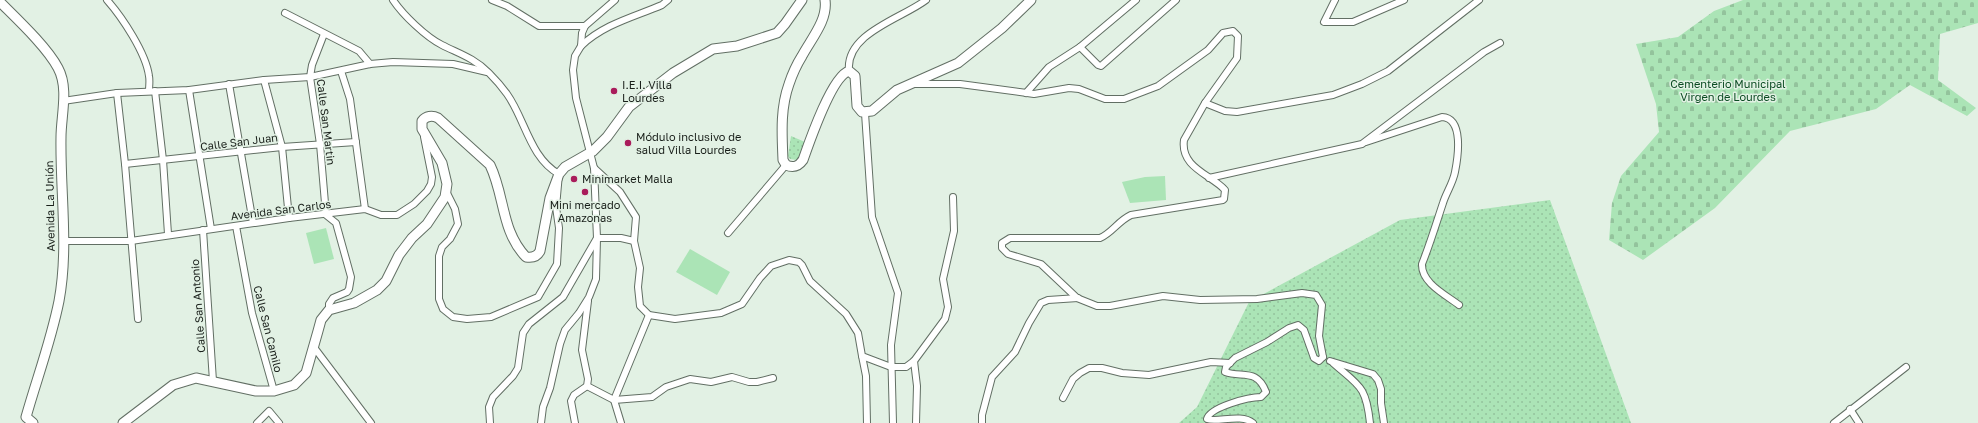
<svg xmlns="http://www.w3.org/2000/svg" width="1978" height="423" font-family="'Golos Text',sans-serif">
	<defs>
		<pattern id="grass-dots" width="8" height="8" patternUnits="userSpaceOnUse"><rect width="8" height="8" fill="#abe4b6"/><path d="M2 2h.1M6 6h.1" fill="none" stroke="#93c39c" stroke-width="1.8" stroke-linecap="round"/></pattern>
		<pattern id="cemetery-stones" width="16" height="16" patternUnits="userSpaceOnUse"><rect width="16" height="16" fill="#abe4b6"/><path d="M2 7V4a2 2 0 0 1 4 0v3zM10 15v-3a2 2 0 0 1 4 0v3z" fill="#93c39c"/></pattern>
	</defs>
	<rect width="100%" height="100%" fill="#e2f1e4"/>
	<g fill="url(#grass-dots)">
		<path d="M791 136 805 142 802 157 797 160 790 159 788 156Z"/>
		<path d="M1550 200 1631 423H1179L1197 407 1249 302 1400 220Z"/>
	</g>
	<path fill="url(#cemetery-stones)" d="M1743 0H1978V23L1940 34 1938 80 1976 108 1967 116 1910 85 1876 109 1790 131 1715 208 1643 260 1609 240 1612 203 1621 176 1659 132 1656 104 1636 44 1678 37 1714 11Z"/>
	<g fill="#abe4b6">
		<path d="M1165 176 1166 200 1130 203 1122 182 1145 177Z"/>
		<path d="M326 228 334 259 314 264 306 233Z"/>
		<path d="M690 249 730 272 717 295 676 272Z"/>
	</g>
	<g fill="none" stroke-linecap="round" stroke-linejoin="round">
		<g stroke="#626f64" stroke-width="8">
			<g id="minor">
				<path d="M107 0C122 17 146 53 149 76 150 81 149 86 149 91"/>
				<path d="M393 0C403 15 426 37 442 45 460 54 474 58 489 73 495 79 502 87 507 94 525 119 530 158 559 174L556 207 559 228 557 264 538 297 491 317 467 319 453 317 443 309 439 299V256L442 247 450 239 458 224 455 209 447 193"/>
				<path d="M492 0 507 6 539 26H585L582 33 581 46 575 56 573 70 576 98 594 168 597 238 596 279 589 297 579 313 565 330 560 344 550 388 543 407 541 423"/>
				<path d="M1335 0 1324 22H1353L1404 0"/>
				<path d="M285 13 359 51 370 64"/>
				<path d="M585 26 615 0"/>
				<path d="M324 34 312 65 310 77 320 144 326 215 336 223 351 277 349 289 347 292 333 298 329 304V310"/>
				<path d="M581 46C604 24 634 17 662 5L668 0"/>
				<path d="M1080 47 1098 65 1101 66 1176 0"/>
				<path d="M341 71 350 99 365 209"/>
				<path d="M849 71C845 33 903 18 926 0"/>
				<path d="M264 80 282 147 289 218"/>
				<path d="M229 84 253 223"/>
				<path d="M915 84H960L1034 94 1069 88 1079 89 1105 99H1124L1158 86 1208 50 1223 33 1233 31 1238 36 1237 58 1205 103 1184 140C1180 168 1212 175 1225 190L1224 199 1223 200 1131 215C1118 221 1112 233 1100 238H1010L1002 243V248L1008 254 1041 264 1077 298 1097 306H1110L1163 296 1200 300 1257 299 1302 293 1316 295 1322 305 1319 336 1323 357"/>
				<path d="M189 90 211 229"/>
				<path d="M155 91 163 160 168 234"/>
				<path d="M117 93 125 164 138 319"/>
				<path d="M1026 93 1049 67 1080 47 1136 0"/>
				<path d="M63 101 117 93 189 90 264 80 310 77 370 64 393 62 453 64 487 72"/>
				<path d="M1205 103 1225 111 1237 112 1333 95 1362 84 1388 71 1479 0"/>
				<path d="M865 113 872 217 898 293 891 345 893 423"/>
				<path d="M1366 142 1442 117C1464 118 1458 157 1455 172 1453 183 1446 193 1443 203 1436 224 1430 244 1422 264 1421 283 1446 295 1459 305"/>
				<path d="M125 164 282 147 356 142"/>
				<path d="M594 168 620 192 636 217 634 241 640 268 638 287 640 306 649 315 675 319 721 313 742 304 760 278 771 266 789 260 799 262 802 265 810 281 846 314 858 333 862 356 891 367H906L914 361 945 319 948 307 943 279 954 231 953 197"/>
				<path d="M1209 178 1362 144 1484 52 1500 43"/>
				<path d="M236 226 252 313 274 391"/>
				<path d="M203 230 213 381"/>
				<path d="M728 233 786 165"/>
				<path d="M65 241H131L289 218 365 209 381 215H397L414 204 427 191 431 184 432 177 424 137"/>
				<path d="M313 346 371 423"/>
				<path d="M862 356 866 376 867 423"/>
				<path d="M914 361 917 386 916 423"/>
				<path d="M1330 361 1373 374 1378 380 1381 389V403L1384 423"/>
				<path d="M1333 363C1359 386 1366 385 1370 423"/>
				<path d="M587 386 614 400 652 397 666 387 690 379 711 382 732 377 749 382H757L773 378"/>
				<path d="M1063 398 1073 379 1080 373 1089 368H1102L1122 373 1149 375 1211 362 1230 363"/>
				<path d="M1850 409 1859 423"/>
				<path d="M257 423 269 411 279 423"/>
				<path d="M490 423 489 407 493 397 513 376 518 368 523 333 529 324 563 297 597 238H621L634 241"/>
				<path d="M575 423 571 401 574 395 587 386 588 379 582 350 588 301"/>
				<path d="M621 423 614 400 649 315"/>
				<path d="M982 423V415L992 377 1015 352 1029 323 1041 303 1048 300 1078 298"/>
				<path d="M1253 423C1241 413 1217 423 1207 419 1210 407 1249 397 1261 397L1266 392C1257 368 1242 378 1225 372L1226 367 1235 358 1267 342 1289 328 1298 325 1304 330 1314 358 1319 361 1323 357"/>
				<path d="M1834 423 1906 367"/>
			</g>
		</g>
		<g stroke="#626f64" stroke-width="11">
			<g id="secondary">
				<path d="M825 0C828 20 811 39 802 56 797 64 792 75 789 84 780 109 782 135 783 160L786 165C793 168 798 167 803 160 809 143 832 76 849 71L855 76 857 106 862 112 872 111 897 90 958 63 1002 28 1031 0"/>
				<path d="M0 2C17 19 47 47 58 68 69 88 61 116 61 137 60 192 69 247 59 301 51 341 37 378 26 417L33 423"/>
				<path d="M123 423 173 385 196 378 256 391H274L294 385 306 373 318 331 321 320 329 310 354 303 377 290 386 281 399 255 412 238 427 224 445 197 447 184 442 163 422 129V121C426 116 432 115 438 118L490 165C505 196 501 231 526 257 532 258 537 257 540 251L550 198 559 174 565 167 593 151 607 137 629 107 673 73 713 49 737 46 777 33 785 24 802 0"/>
			</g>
		</g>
		<use href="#minor" stroke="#fff" stroke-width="6"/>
		<use href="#secondary" stroke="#fff" stroke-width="9"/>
	</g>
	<g fill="#a91c5b" stroke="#e2f1e4" stroke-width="1.5">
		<circle cx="614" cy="91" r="4"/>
		<circle cx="628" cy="143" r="4"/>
		<circle cx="574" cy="179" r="4"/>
		<circle cx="585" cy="192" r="4"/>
	</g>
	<g text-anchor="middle" stroke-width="3" stroke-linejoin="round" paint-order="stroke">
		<g font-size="11" fill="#0c4c23" stroke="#e2f1e4">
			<text x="1728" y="88">Cementerio Municipal<tspan x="1728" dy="13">Virgen de Lourdes</tspan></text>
		</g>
		<g font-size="11" fill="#1a201b" stroke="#e2f1e4" text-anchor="start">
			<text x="622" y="89">I.E.I. Villa<tspan x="622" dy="13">Lourdes</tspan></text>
			<text x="636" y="141">Módulo inclusivo de<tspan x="636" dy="13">salud Villa Lourdes</tspan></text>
			<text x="582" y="183">Minimarket Malla</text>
			<text x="585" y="209" text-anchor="middle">Mini mercado<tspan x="585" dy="13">Amazonas</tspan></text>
		</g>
		<g font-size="11" fill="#1a201b" stroke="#e2f1e4">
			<text transform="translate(326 122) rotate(83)" y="4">Calle San Martin</text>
			<text transform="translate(239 142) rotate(-7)" y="4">Calle San Juan</text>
			<text transform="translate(50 206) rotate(-91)" y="4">Avenida La Unión</text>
			<text transform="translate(281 210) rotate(-7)" y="4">Avenida San Carlos</text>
			<text transform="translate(198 306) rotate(-94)" y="4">Calle San Antonio</text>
			<text transform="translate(268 329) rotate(76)" y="4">Calle San Camilo</text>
		</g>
	</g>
</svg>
